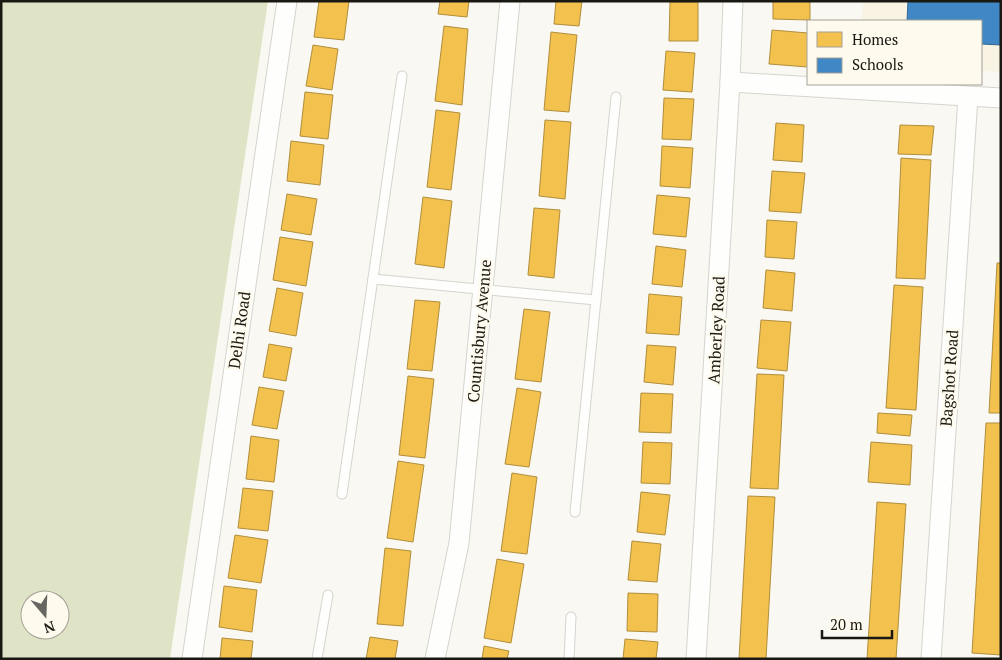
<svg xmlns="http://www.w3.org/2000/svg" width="1002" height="660" font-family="'PT Serif',serif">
	<rect width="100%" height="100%" fill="#faf8f2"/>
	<path fill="#f9f3e4" d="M863 1H1001V72L981 71V21H862Z"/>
	<path fill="#e0e4c7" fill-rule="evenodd" d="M1 1H268L170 659H1ZM30 600H60V630H30Z"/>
	<g fill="#f2c14e" stroke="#b18e3c">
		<path d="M319 1H349L344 40 314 37Z"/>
		<path d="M440 1H469L467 17 438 14Z"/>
		<path d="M556 1H582L579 26 554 24Z"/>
		<path d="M773 1H810V20L773 19Z"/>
		<path d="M670 2H698V41H669Z"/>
		<path d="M444 26 468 29 462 105 435 101Z"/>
		<path d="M772 30 808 33V67L769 64Z"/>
		<path d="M551 32 577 35 569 112 544 110Z"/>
		<path d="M313 45 338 49 332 90 306 86Z"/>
		<path d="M666 51 695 53 692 92 663 90Z"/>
		<path d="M305 92 333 95 328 139 300 136Z"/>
		<path d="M664 98 694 99 691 140 662 139Z"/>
		<path d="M436 110 460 113 451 190 427 187Z"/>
		<path d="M545 120 571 122 565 199 539 196Z"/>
		<path d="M776 123 804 125 802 162 773 160Z"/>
		<path d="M900 125 934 126 931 155 898 154Z"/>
		<path d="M291 141 324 145 320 185 287 181Z"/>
		<path d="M662 146 693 148 690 188 660 186Z"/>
		<path d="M901 158 931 160 925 279 896 278Z"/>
		<path d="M772 171 805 173 801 213 769 211Z"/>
		<path d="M287 194 317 199 311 235 281 230Z"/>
		<path d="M657 195 690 198 686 237 653 234Z"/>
		<path d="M423 197 452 201 444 268 415 264Z"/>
		<path d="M534 208 560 210 554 278 528 275Z"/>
		<path d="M767 220 797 222 794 259 765 257Z"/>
		<path d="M280 237 313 242 306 286 273 280Z"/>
		<path d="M656 246 686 250 682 287 652 284Z"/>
		<path d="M997 263H1001V413H989Z"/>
		<path d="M766 270 795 273 792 311 763 308Z"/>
		<path d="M894 285 923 287 916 410 886 408Z"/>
		<path d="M277 288 303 293 296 336 269 331Z"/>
		<path d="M649 294 682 297 679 335 646 333Z"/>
		<path d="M415 300 440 302 432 371 407 369Z"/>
		<path d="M524 309 550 312 541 382 515 379Z"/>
		<path d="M761 320 791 322 787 371 757 368Z"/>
		<path d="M269 344 292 348 286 381 263 377Z"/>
		<path d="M647 345 676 347 673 385 644 382Z"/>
		<path d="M757 374 784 375 778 489 750 488Z"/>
		<path d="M408 376 434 379 425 458 399 455Z"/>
		<path d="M259 387 284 391 277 429 252 425Z"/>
		<path d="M517 388 541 392 529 467 505 464Z"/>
		<path d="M641 393 673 394 671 433 639 432Z"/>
		<path d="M878 413 912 415 910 436 877 433Z"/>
		<path d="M986 423H1001V655L972 653Z"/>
		<path d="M251 436 279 440 274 482 246 479Z"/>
		<path d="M643 442 672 443 670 484 641 483Z"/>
		<path d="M871 442 912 445 910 485 868 482Z"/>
		<path d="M398 461 424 465 413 542 387 538Z"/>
		<path d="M512 473 537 477 527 554 501 551Z"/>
		<path d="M243 488 273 491 268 531 238 528Z"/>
		<path d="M641 492 670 495 665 535 637 532Z"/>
		<path d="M748 496 775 497 766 659H739Z"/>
		<path d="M877 502 906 504 896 659H867Z"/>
		<path d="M235 535 268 540 261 583 228 578Z"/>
		<path d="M632 541 661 544 657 582 628 580Z"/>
		<path d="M385 548 411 551 403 626 377 624Z"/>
		<path d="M497 559 524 564 511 643 484 638Z"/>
		<path d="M224 586 257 590 252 632 219 627Z"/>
		<path d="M628 593 658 594 657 632 627 631Z"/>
		<path d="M370 637 398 641 395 659H366Z"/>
		<path d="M222 638 253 641 251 659H220Z"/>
		<path d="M625 639 658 642 656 659H623Z"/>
		<path d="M484 646 509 651 507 659H482Z"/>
	</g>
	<path fill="#3f88c5" stroke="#346690" d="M908 1H1001V45L981 44V21H907Z"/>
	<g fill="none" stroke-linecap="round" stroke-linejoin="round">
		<g stroke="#d5d4ce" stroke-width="11">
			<g id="service">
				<path d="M373 279 596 300"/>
				<path d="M342 494 402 76"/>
				<path d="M575 512 616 97"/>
				<path d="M317 659 328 595"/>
				<path d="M569 659 571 617"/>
			</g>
		</g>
		<g stroke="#d5d4ce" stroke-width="21">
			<g id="minor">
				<path d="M730 82 1001 98"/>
				<path d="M192 659 287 1"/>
				<path d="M435 659 459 543 510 1"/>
				<path d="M696 659 730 82 733 1"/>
				<path d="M931 659 968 97"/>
			</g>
		</g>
		<use href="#service" stroke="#fefefd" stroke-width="9"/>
		<use href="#minor" stroke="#fefefd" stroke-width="19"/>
	</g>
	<g text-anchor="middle" stroke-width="5" stroke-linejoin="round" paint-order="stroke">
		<g font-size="16" fill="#1a1813" stroke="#fefaee">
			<text transform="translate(239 330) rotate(-82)" y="6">Delhi Road</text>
			<text transform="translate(716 330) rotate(-87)" y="6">Amberley Road</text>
			<text transform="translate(479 331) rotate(-85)" y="6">Countisbury Avenue</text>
			<text transform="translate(949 378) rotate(-86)" y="6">Bagshot Road</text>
		</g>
	</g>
	<rect width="1002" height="660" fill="none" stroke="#1a1813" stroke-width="5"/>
	<rect x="807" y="20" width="175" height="65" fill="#fefaee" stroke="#a3a096"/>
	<rect x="817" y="32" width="25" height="15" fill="#f2c14e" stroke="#a3a096"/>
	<text x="852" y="45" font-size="15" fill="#1a1813">Homes</text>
	<rect x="817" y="58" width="25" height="15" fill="#3f88c5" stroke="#a3a096"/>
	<text x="852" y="70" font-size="15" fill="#1a1813">Schools</text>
	<g transform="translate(45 615) rotate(161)"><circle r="24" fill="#fefaee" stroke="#a3a096"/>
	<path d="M0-4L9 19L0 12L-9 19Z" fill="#686661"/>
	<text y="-8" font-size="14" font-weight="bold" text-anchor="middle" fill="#1a1813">N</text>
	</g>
	<path d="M822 630v8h70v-8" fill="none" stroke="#1a1813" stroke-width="2.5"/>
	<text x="830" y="630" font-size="15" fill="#1a1813" stroke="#fefaee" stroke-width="4" paint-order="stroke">20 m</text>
</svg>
